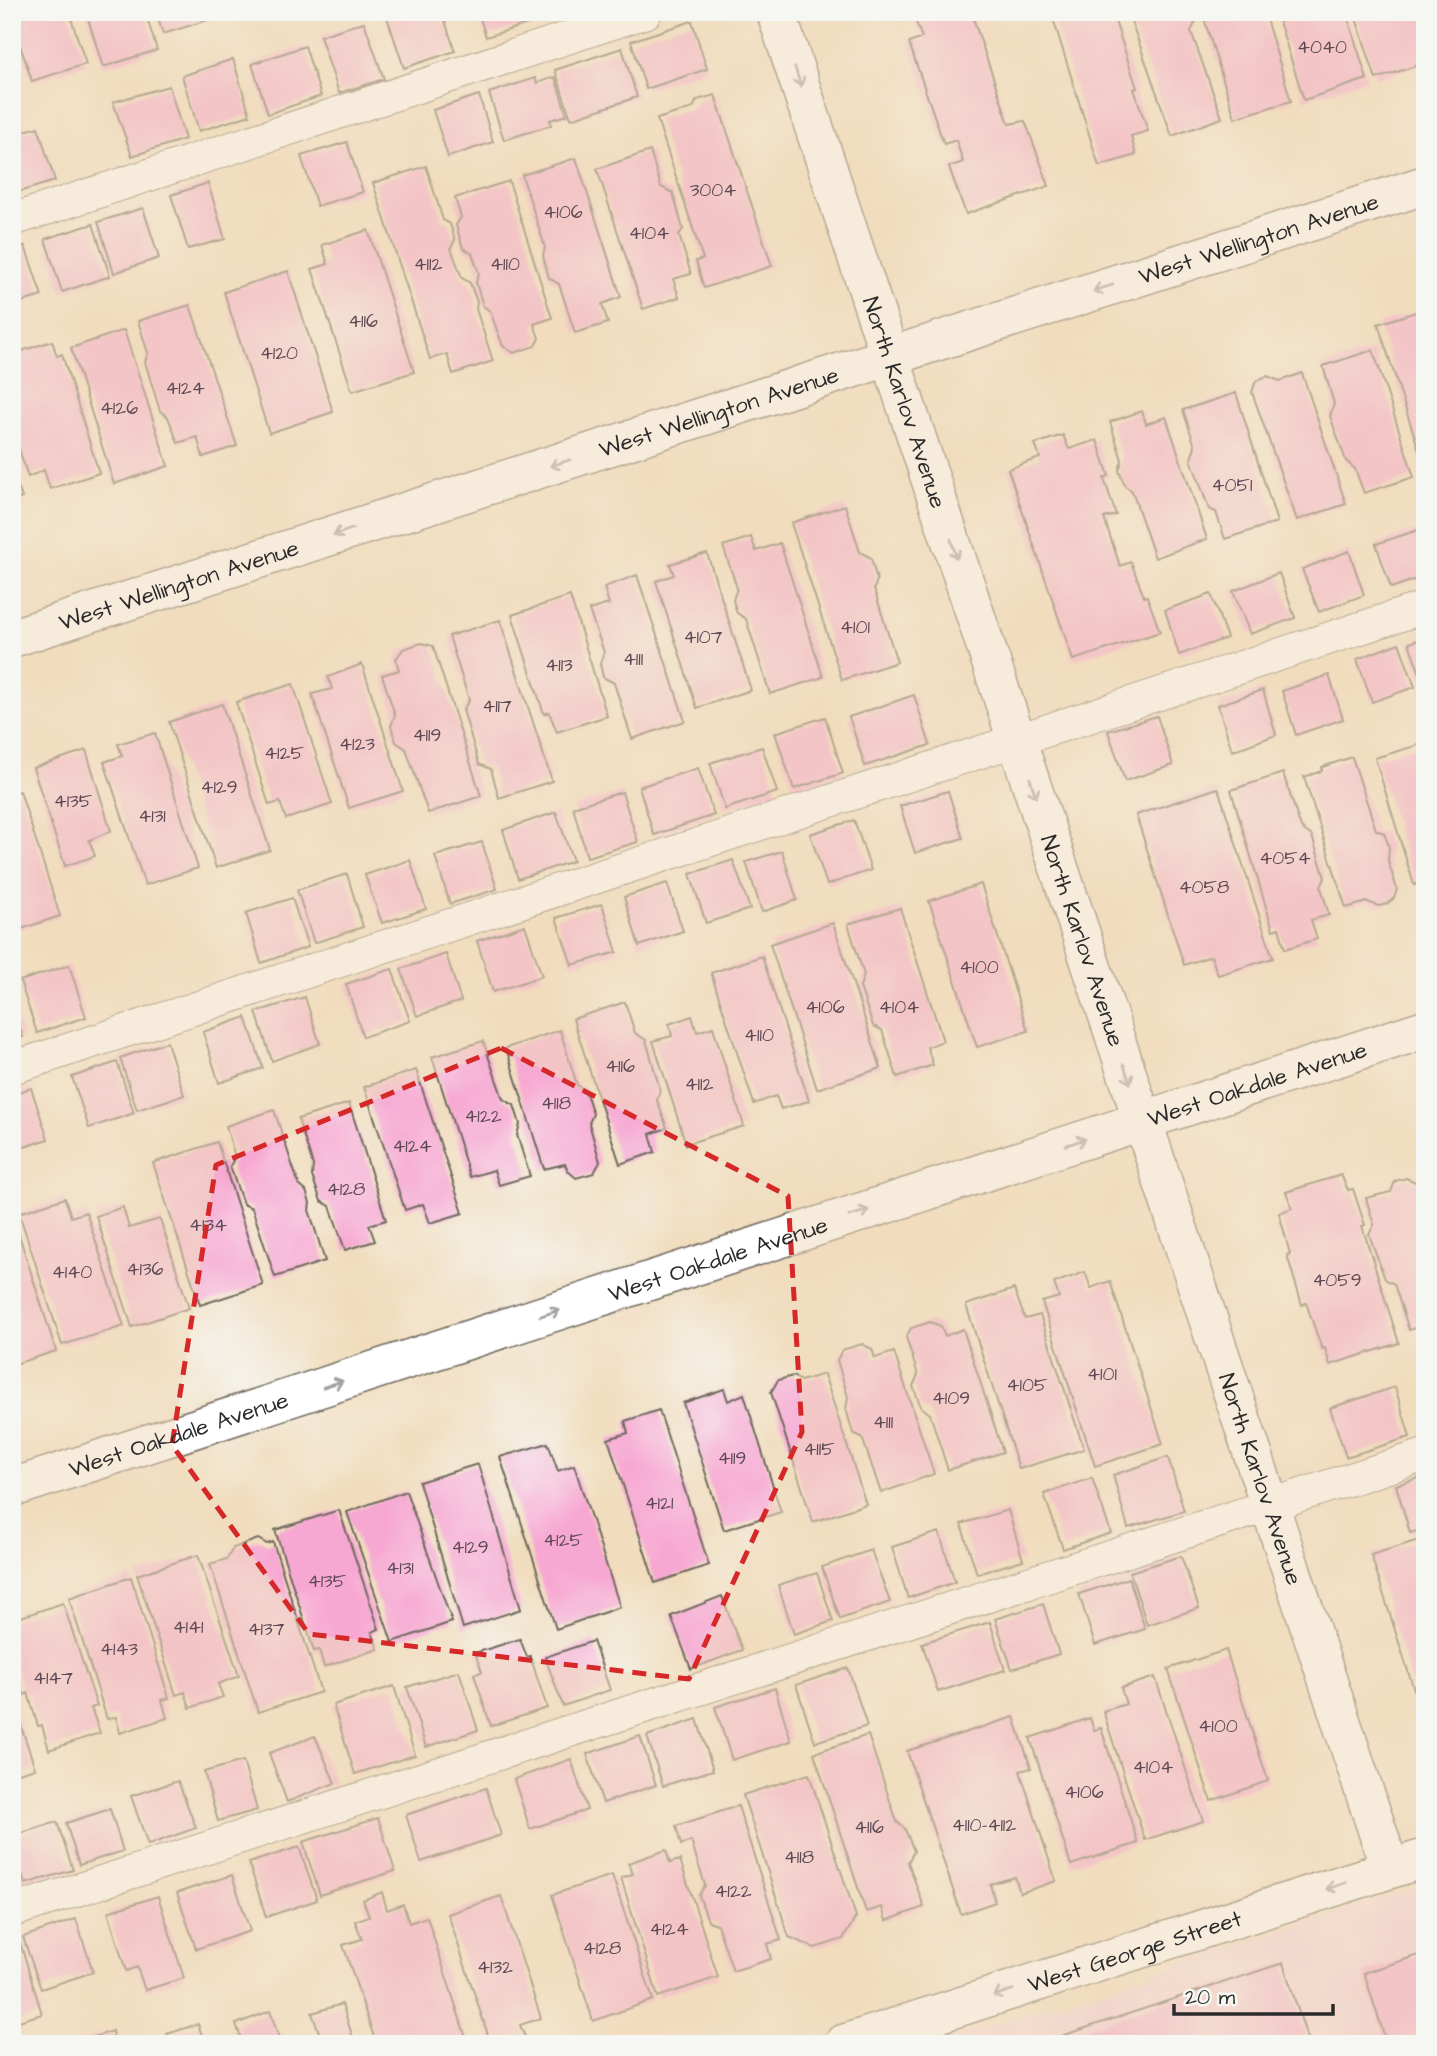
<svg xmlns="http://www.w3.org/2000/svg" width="1437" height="2056" font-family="'Architects Daughter',sans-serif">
	<rect width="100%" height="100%" fill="#f6f6f2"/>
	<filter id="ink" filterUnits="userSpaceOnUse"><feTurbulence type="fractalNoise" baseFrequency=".0143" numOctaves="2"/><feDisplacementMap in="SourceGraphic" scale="14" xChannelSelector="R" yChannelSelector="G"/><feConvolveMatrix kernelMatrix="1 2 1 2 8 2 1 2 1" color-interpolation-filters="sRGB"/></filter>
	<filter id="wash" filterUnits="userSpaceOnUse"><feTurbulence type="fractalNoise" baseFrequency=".00686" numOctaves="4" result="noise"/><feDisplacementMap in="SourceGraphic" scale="28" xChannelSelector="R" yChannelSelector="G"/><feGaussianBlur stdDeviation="1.57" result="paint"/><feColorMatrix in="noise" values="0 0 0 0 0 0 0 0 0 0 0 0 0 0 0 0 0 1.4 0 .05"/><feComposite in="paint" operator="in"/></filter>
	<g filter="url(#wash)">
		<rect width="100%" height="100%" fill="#f1ddbe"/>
		<path fill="#f4cfdc" d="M1425 1885V2044H936L1333 1914Z"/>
		<g id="blocks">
			<g fill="#f7a8d2">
				<path d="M12 12H69L86 64 32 81 12 21Z"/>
				<path d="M86 12H145L157 50 103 67Z"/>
				<path d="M156 12H208L211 19 163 34Z"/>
				<path d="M401 12H442L455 51 404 68 387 17Z"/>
				<path d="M478 12H534L537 21 486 37Z"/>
				<path d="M538 12H567V13L540 21Z"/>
				<path d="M899 12H987L973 18 1009 124 1025 121 1049 186 966 214 949 167 963 162 956 140 944 144 909 43 922 38 914 17 902 21Z"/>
				<path d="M1051 12H1112L1137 88 1134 89 1148 131 1131 136 1136 155 1099 166Z"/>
				<path d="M1128 12H1193L1196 21 1191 31 1222 118 1172 136Z"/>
				<path d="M1202 12H1264L1291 101 1235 118Z"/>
				<path d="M1276 12H1346L1367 79 1304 100Z"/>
				<path d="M1354 12H1421L1425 23V63L1376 79Z"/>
				<path d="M692 21 707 69 646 89 631 41Z"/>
				<path d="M364 22 384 79 339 93 320 36Z"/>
				<path d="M305 46 321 96 268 114 252 64Z"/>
				<path d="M622 48 637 97 571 119 555 70Z"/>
				<path d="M233 59 250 115 199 131 182 76Z"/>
				<path d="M555 77 567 115 550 120 551 125 504 140 489 93 535 78 537 83Z"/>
				<path d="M169 86 185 139 132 156 113 102Z"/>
				<path d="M479 95 493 142 448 157 433 110Z"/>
				<path d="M715 95 772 266 704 288 696 261 703 259 657 119 693 108 697 100Z"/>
				<path d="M38 127 55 181 12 194V135Z"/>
				<path d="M347 142 363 192 317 206 301 156Z"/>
				<path d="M650 151 661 187 673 193 683 229 679 235 691 274 673 279 679 297 643 309 597 169Z"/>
				<path d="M576 158 621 297 602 304 608 323 575 333 559 284 549 278 543 256 545 247 522 175Z"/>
				<path d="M426 166 443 220 450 224 455 240 451 248 462 278 470 283 477 302 476 309 493 361 453 374 447 354 430 359 373 183Z"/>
				<path d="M509 181 552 318 534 324 539 338 535 346 514 353 503 346 490 311 483 306 476 283 479 273 472 253 463 248 456 225 461 217 455 198Z"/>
				<path d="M208 183 225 239 188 249 171 195Z"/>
				<path d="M143 208 159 258 114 273 98 222Z"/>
				<path d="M93 224 110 276 62 292 45 239Z"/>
				<path d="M368 230 414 372 352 391 312 269 328 264 322 245Z"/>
				<path d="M25 246 42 296 12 305V250Z"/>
				<path d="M288 271 333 412 269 433 224 292Z"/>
				<path d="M190 305 237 446 203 457 197 437 178 443 168 417 160 411 145 362 148 353 138 321Z"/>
				<path d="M1425 309V452L1420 453 1378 324Z"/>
				<path d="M124 330 168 466 114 484 71 348Z"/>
				<path d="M52 341 57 356 62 354 99 473 50 489 44 470 28 477 12 427V354Z"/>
				<path d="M1373 350 1414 477 1364 493 1355 469 1346 461 1330 416 1334 404 1323 366Z"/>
				<path d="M1302 373 1346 504 1297 520 1252 392 1256 381 1267 376 1280 381Z"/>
				<path d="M1236 393 1277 522 1225 539 1216 512 1209 509 1191 459 1195 446 1183 410Z"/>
				<path d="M1142 411 1146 424 1166 417 1207 539 1155 558 1132 491 1125 486 1119 471 1122 460 1110 422Z"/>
				<path d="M1063 435 1069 449 1097 440 1109 476 1104 478 1116 515 1104 518 1120 566 1131 562 1144 597 1147 596 1160 632 1073 660 1008 469 1040 458 1035 444Z"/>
				<path d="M12 469 22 498 12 501Z"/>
				<path d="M845 505 860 552 871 558 877 580 874 589 897 662 842 680 791 523Z"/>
				<path d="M1418 530 1425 548V576L1391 588 1376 544Z"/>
				<path d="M751 537 756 551 780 543 823 677 770 694 746 619 737 613 733 600 737 588 723 546Z"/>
				<path d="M1349 551 1364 595 1319 612 1302 569Z"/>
				<path d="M707 553 751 690 697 708 656 581 674 575 670 564Z"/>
				<path d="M1279 573 1295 618 1250 634 1233 591Z"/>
				<path d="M637 575 685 721 632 739 614 683 603 677 600 664 604 652 589 610 609 604 604 587Z"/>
				<path d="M1211 594 1227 638 1179 655 1165 610Z"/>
				<path d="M570 596 607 716 557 732 549 712 544 714 512 615Z"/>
				<path d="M500 620 552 781 499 798 491 769 479 764 463 710 469 700 449 636Z"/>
				<path d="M1425 638V685H1424L1409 643Z"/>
				<path d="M421 643 433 646 481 796 428 813 406 749 396 742 391 726 395 715 382 675 399 670 396 659 403 649Z"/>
				<path d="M1399 643 1415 687 1372 702 1357 659Z"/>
				<path d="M362 664 403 791 349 808 312 694 332 689 328 677Z"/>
				<path d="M1329 675 1343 719 1296 735 1282 691Z"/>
				<path d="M293 684 332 804 286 819 280 802 269 805 236 702Z"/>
				<path d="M1263 690 1276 735 1232 751 1218 705Z"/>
				<path d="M914 695 930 745 865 766 849 717Z"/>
				<path d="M222 704 270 850 216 868 169 722Z"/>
				<path d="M1157 716 1173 765 1125 781 1108 731Z"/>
				<path d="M825 717 843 773 794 789 775 733Z"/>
				<path d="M155 733 198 868 145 885 104 762 122 756 118 744Z"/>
				<path d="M1425 743V882L1414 885 1375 758Z"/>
				<path d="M762 747 777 792 725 809 710 763Z"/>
				<path d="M86 750 111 831 89 840 95 856 65 866 33 768Z"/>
				<path d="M1352 757 1376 830 1384 833 1389 847 1388 861 1397 889 1394 898 1387 904 1379 906 1367 902 1346 908 1304 777 1322 771V767Z"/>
				<path d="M698 768 714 815 654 835 639 787Z"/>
				<path d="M1283 773 1301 828 1312 836 1325 878 1321 887 1329 915 1311 920 1317 939 1285 949 1279 928 1273 930 1231 790Z"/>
				<path d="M1218 788 1273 958 1218 975 1211 956 1184 965 1136 815Z"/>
				<path d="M20 791 60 916 12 932V794Z"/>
				<path d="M948 791 963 838 915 853 900 806Z"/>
				<path d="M622 792 638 842 587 857 573 807Z"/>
				<path d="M556 812 573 861 518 879 503 830Z"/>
				<path d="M854 820 871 870 827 885 810 834Z"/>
				<path d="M482 842 497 889 450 904 435 856Z"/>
				<path d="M782 851 797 900 762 912 746 862Z"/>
				<path d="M410 860 426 909 382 923 365 875Z"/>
				<path d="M733 860 750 909 706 923 690 874Z"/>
				<path d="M347 874 363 927 314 943 297 890Z"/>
				<path d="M667 883 683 931 639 946 624 897Z"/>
				<path d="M981 884 1028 1031 977 1047 929 901Z"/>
				<path d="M292 898 308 947 261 963 246 913Z"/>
				<path d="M602 904 617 952 572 965 556 918Z"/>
				<path d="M900 908 943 1041 927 1047 933 1065 897 1077 882 1030 873 1026 860 987 864 975 848 924Z"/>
				<path d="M833 923 881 1068 817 1089 770 944Z"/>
				<path d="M525 925 542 976 493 992 477 941Z"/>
				<path d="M446 954 461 1001 417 1016 401 969Z"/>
				<path d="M762 956 809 1101 781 1109 776 1096 754 1104 711 973Z"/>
				<path d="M69 965 86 1017 37 1033 20 981Z"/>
				<path d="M392 969 410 1021 363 1037 346 984Z"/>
				<path d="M305 997 320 1044 272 1061 256 1012Z"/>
				<path d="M625 1002 635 1033 646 1040 660 1090 657 1100 667 1128 650 1134 655 1152 620 1164 573 1019Z"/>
				<path d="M12 1007 23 1037 12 1041Z"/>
				<path d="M692 1016 697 1032 713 1027 744 1126 686 1144 653 1041 672 1036 669 1024Z"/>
				<path d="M246 1017 263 1068 219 1083 203 1032Z"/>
				<path d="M560 1030 577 1085 585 1090 593 1114 589 1123 600 1162 594 1173 576 1178 568 1171 565 1164 544 1169 506 1048Z"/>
				<path d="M483 1041 503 1099 514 1105 520 1124 517 1135 530 1176 499 1185 494 1170 470 1177 432 1057Z"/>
				<path d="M167 1042 184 1095 137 1110 120 1058Z"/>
				<path d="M117 1062 134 1113 89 1128 72 1077Z"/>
				<path d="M416 1070 463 1213 430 1223 423 1204 405 1210 364 1087Z"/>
				<path d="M31 1088 48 1139 12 1151V1094Z"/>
				<path d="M349 1103 386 1220 369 1225 375 1241 345 1250 330 1206 321 1201 312 1176 313 1165 298 1119Z"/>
				<path d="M274 1110 299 1185 306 1191 310 1203 309 1210 325 1261 275 1277 252 1208 243 1204 230 1166 235 1157 226 1126Z"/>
				<path d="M217 1142 263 1285 200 1305 153 1163Z"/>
				<path d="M1341 1175 1348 1190 1353 1189 1365 1225 1362 1226 1399 1343 1330 1365 1325 1348 1322 1349 1306 1303 1302 1305 1287 1255 1290 1254 1279 1213 1292 1208 1286 1192Z"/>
				<path d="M1406 1178 1418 1183 1425 1203V1325L1409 1330 1394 1284 1385 1279 1369 1234 1374 1225 1366 1198 1391 1192 1395 1181Z"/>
				<path d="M65 1198 71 1217 86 1212 124 1326 62 1345 19 1213Z"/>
				<path d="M123 1207 129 1228 160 1219 189 1308 132 1327 96 1216Z"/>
				<path d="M12 1213 56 1351 12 1365Z"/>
				<path d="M1085 1272 1091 1288 1110 1281 1163 1444 1095 1466 1042 1302 1059 1297 1054 1283Z"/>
				<path d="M1014 1289 1025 1319 1040 1315 1084 1449 1019 1469 966 1305Z"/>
				<path d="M930 1322 941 1326 945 1336 963 1329 1003 1452 948 1470 930 1414 921 1407 913 1386 918 1375 906 1337 911 1328Z"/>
				<path d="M862 1344 872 1349 875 1358 894 1352 934 1474 881 1493 862 1437 853 1433 846 1409 848 1397 837 1360 842 1350Z"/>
				<path d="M824 1374 866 1504 813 1522 771 1392 778 1380 793 1376 801 1381Z"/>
				<path d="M1395 1387 1410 1437 1346 1457 1330 1408Z"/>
				<path d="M724 1389 728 1401 744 1394 781 1512 724 1530 683 1403Z"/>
				<path d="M659 1410 709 1565 655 1583 608 1439 628 1433 625 1421Z"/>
				<path d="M548 1443 558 1471 574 1465 620 1607 556 1629 500 1457Z"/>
				<path d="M1168 1457 1184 1511 1128 1528 1113 1475Z"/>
				<path d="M478 1464 521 1609 463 1628 419 1482Z"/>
				<path d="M1425 1476V1529L1410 1533 1396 1485Z"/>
				<path d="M1092 1478 1111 1533 1063 1549 1044 1494Z"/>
				<path d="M406 1491 452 1622 392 1642 347 1512Z"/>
				<path d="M339 1510 379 1629 372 1632 378 1649 324 1667 319 1650 314 1651 275 1530Z"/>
				<path d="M1008 1510 1023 1560 977 1574 961 1524Z"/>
				<path d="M939 1532 955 1582 908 1598 892 1547Z"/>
				<path d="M1425 1538V1721H1424L1371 1555Z"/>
				<path d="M258 1539 267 1544 273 1542 321 1692 258 1712 210 1564 227 1559 233 1548Z"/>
				<path d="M871 1550 890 1602 840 1619 822 1567Z"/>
				<path d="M198 1555 239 1676 218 1684 223 1697 190 1708 185 1692 176 1695 137 1575Z"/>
				<path d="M1181 1556 1199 1608 1147 1625 1130 1572Z"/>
				<path d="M817 1573 833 1621 794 1634 778 1585Z"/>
				<path d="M131 1577 169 1698 162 1700 167 1718 120 1733 116 1717 107 1719 69 1598Z"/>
				<path d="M1129 1578 1145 1629 1095 1645 1079 1594Z"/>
				<path d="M722 1596 742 1650 691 1669 671 1616Z"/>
				<path d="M63 1603 97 1706 91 1708 100 1733 49 1750 42 1725 38 1726 28 1693 24 1695 13 1660 16 1659 12 1648V1620Z"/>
				<path d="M1043 1604 1059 1654 1012 1669 995 1619Z"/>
				<path d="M990 1622 1005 1670 938 1692 922 1643Z"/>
				<path d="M520 1639 527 1657 530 1656 547 1708 491 1726 474 1674 482 1672 475 1653Z"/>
				<path d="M593 1641 610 1690 563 1706 545 1657Z"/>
				<path d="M1226 1650 1268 1781 1211 1801 1168 1669Z"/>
				<path d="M848 1668 867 1726 815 1742 796 1685Z"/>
				<path d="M459 1671 478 1730 426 1747 407 1687Z"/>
				<path d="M1155 1677 1203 1821 1145 1840 1103 1711 1126 1704 1121 1688Z"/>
				<path d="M394 1686 415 1755 355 1774 333 1705Z"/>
				<path d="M775 1688 791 1741 732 1760 715 1707Z"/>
				<path d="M12 1699 35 1768 12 1775Z"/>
				<path d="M1014 1717 1031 1768 1020 1771 1056 1881 1020 1893 1015 1877 990 1884 995 1902 961 1914 907 1751Z"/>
				<path d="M1090 1718 1094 1730 1101 1728 1138 1843 1071 1865 1030 1738Z"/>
				<path d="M697 1719 713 1770 663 1786 647 1736Z"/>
				<path d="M868 1735 897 1822 905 1829 914 1851 908 1862 924 1907 886 1921 882 1907 866 1912 814 1753Z"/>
				<path d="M315 1736 335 1783 287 1802 269 1753Z"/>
				<path d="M640 1736 656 1785 603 1803 587 1754Z"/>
				<path d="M571 1759 587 1810 530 1829 514 1779Z"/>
				<path d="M243 1761 257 1810 218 1821 204 1772Z"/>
				<path d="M809 1774 856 1917 843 1939 815 1948 789 1937 743 1795Z"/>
				<path d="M178 1781 196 1828 148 1845 131 1796Z"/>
				<path d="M486 1788 501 1835 421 1862 406 1815Z"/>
				<path d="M738 1806 781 1940 767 1944 771 1959 733 1971 717 1924 708 1921 699 1895 705 1885 691 1841 681 1845 676 1826Z"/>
				<path d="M110 1809 123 1851 79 1865 66 1823Z"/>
				<path d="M378 1818 395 1871 320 1895 303 1842Z"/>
				<path d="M57 1822 73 1870 25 1884 12 1841V1836Z"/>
				<path d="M299 1847 317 1900 266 1917 249 1863Z"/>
				<path d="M666 1850 670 1863 680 1860 718 1977 658 1997 621 1878 633 1874 628 1863Z"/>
				<path d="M232 1875 250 1931 196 1949 177 1893Z"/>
				<path d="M612 1875 653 2000 593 2021 552 1895Z"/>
				<path d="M382 1892 387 1910 403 1904 409 1923 427 1917 468 2044H365L375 2040 343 1945 362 1939 355 1921 369 1916 363 1900Z"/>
				<path d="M158 1896 184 1978 145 1990 137 1967 126 1971 108 1912Z"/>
				<path d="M501 1896 541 2018 520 2025 525 2037 504 2044H491L448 1914Z"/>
				<path d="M76 1919 93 1972 41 1989 23 1937Z"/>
				<path d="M20 1942 42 2014 12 2023V1944Z"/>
				<path d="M1425 1953V2044H1387L1364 1973Z"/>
				<path d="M1283 1963 1309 2044H1040V2043Z"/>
				<path d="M342 2004 355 2044H293L320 2035 312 2013Z"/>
				<path d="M270 2011 281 2044H243L236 2024Z"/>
				<path d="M198 2024 205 2044H170L167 2034Z"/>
				<path d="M112 2031 115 2044H75V2043Z"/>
			</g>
		</g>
	</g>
	<g filter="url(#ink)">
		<use href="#blocks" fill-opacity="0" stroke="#70695e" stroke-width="2"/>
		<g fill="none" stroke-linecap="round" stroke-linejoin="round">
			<g stroke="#70695e" stroke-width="34">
				<g id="lane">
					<path d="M12 220 646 12"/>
					<path d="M12 1068 1425 607"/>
					<path d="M12 1911 1425 1455"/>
				</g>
			</g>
			<g stroke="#70695e" stroke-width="41">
				<g id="street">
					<path id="s1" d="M776 12 1390 1869"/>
					<path id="s2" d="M12 638 1425 185"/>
					<path id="s3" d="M12 1488 1425 1029"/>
					<path id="s4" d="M843 2044 1425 1858"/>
				</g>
			</g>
			<use href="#lane" stroke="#fff" stroke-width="32"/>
			<use href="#street" stroke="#fff" stroke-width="38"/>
		</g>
		<defs><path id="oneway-shaft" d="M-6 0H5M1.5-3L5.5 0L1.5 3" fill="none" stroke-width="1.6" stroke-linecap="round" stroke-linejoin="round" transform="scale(1.75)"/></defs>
		<g stroke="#a0a0a0">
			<use href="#oneway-shaft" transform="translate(798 77) rotate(72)"/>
			<use href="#oneway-shaft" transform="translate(1103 288) rotate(162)"/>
			<use href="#oneway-shaft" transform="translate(560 463) rotate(162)"/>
			<use href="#oneway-shaft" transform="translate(343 532) rotate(162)"/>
			<use href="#oneway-shaft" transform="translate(954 549) rotate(72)"/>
			<use href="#oneway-shaft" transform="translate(1033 788) rotate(72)"/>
			<use href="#oneway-shaft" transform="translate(1127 1074) rotate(71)"/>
			<use href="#oneway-shaft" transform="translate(1076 1142) rotate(-18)"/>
			<use href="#oneway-shaft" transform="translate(859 1213) rotate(-18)"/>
			<use href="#oneway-shaft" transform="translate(550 1313) rotate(-18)"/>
			<use href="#oneway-shaft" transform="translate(333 1384) rotate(-18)"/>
			<use href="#oneway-shaft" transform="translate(1336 1886) rotate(162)"/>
			<use href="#oneway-shaft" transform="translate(1003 1993) rotate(162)"/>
		</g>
	</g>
	<path d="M0 0H1437V2056H0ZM501 1048 788 1196 802 1432 689 1679 309 1634 172 1445 216 1165Z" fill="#f1ddbe" fill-opacity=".55" fill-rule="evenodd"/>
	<path fill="none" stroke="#d62828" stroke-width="5" stroke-dasharray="14 9" stroke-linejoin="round" d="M501 1048 788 1196 802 1432 689 1679 309 1634 172 1445 216 1165Z"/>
	<g text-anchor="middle" stroke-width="5" stroke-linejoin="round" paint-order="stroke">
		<g font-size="19" fill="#5e4a55">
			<text x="1322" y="53">4040</text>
			<text x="713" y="196">3004</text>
			<text x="563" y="218">4106</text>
			<text x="649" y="239">4104</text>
			<text x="428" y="270">4112</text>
			<text x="505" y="270">4110</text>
			<text x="363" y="327">4116</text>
			<text x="279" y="359">4120</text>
			<text x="185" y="394">4124</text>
			<text x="119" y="414">4126</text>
			<text x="1232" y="491">4051</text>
			<text x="855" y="633">4101</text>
			<text x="703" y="643">4107</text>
			<text x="633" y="665">4111</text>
			<text x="559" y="671">4113</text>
			<text x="497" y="712">4117</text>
			<text x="427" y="741">4119</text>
			<text x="357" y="750">4123</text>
			<text x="284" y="759">4125</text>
			<text x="219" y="793">4129</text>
			<text x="73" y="807">4135</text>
			<text x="152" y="822">4131</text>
			<text x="1285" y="864">4054</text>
			<text x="1204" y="893">4058</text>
			<text x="979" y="973">4100</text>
			<text x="825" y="1013">4106</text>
			<text x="899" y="1013">4104</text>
			<text x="759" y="1041">4110</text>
			<text x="620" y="1072">4116</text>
			<text x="699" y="1090">4112</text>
			<text x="556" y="1109">4118</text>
			<text x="483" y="1122">4122</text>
			<text x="412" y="1152">4124</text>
			<text x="346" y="1195">4128</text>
			<text x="208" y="1231">4134</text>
			<text x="145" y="1275">4136</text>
			<text x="72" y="1278">4140</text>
			<text x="1337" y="1286">4059</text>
			<text x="1102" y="1380">4101</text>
			<text x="1027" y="1391">4105</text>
			<text x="951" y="1404">4109</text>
			<text x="883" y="1428">4111</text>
			<text x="819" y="1455">4115</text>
			<text x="732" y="1464">4119</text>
			<text x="659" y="1509">4121</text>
			<text x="563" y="1546">4125</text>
			<text x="470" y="1553">4129</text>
			<text x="400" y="1574">4131</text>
			<text x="327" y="1587">4135</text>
			<text x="188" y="1633">4141</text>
			<text x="266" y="1635">4137</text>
			<text x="119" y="1655">4143</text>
			<text x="53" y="1684">4147</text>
			<text x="1218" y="1732">4100</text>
			<text x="1153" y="1773">4104</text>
			<text x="1084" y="1798">4106</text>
			<text x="984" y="1831">4110-4112</text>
			<text x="869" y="1833">4116</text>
			<text x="799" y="1863">4118</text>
			<text x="733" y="1897">4122</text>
			<text x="669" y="1935">4124</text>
			<text x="602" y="1954">4128</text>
			<text x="495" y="1973">4132</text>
		</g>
		<g font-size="23" fill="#2b2b2b" stroke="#f6f6f2">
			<text dy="8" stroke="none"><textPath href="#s2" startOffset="1309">West Wellington Avenue</textPath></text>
			<text dy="8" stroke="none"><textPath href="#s1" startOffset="411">North Karlov Avenue</textPath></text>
			<text dy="8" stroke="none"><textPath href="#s2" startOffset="742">West Wellington Avenue</textPath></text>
			<text dy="8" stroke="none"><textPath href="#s2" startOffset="175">West Wellington Avenue</textPath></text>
			<text dy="8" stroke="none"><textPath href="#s1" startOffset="978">North Karlov Avenue</textPath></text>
			<text dy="8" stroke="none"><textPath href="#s3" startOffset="1309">West Oakdale Avenue</textPath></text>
			<text dy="8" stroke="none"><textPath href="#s3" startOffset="742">West Oakdale Avenue</textPath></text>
			<text dy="8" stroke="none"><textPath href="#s3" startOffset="175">West Oakdale Avenue</textPath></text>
			<text dy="8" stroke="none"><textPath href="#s1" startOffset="1545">North Karlov Avenue</textPath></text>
			<text dy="8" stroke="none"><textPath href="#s4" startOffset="306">West George Street</textPath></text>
		</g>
	</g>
	<rect width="1437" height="2056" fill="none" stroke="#f6f6f2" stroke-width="42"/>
	<path d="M1174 2004v10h159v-10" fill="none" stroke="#2b2b2b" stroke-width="3.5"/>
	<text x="1185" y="2004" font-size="21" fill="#2b2b2b" stroke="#f6f6f2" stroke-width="5" paint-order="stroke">20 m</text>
</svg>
